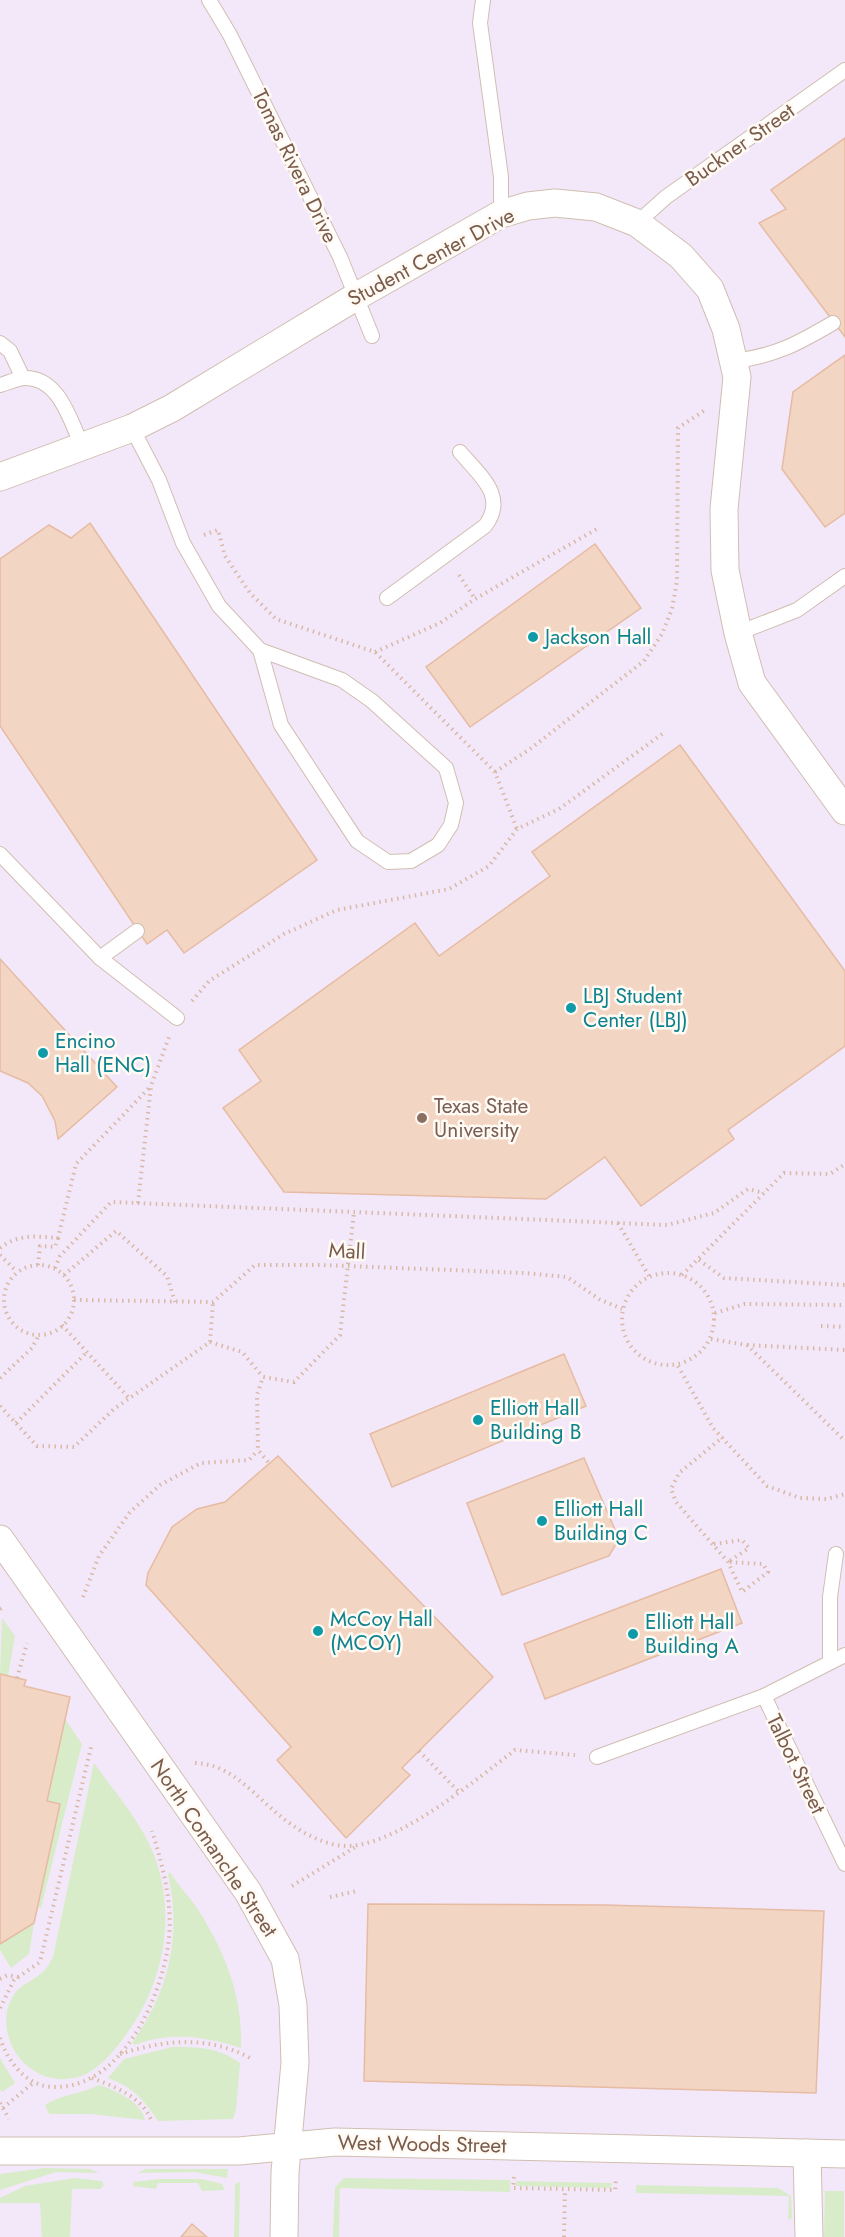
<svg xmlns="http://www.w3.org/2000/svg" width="845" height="2237" font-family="Jost,sans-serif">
	<rect width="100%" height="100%" fill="#fdf6ec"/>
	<rect fill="#f3e8fa" x="0" y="0" width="845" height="2237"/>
	<g fill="#d8ecc9">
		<path d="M2 1618 15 1636 8 1676 0 1674Z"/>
		<path d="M65 1719 82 1744 41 1908 37 1907 60 1804 47 1801Z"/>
		<path d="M94 1763C111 1787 130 1809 144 1834 177 1892 170 1966 135 2021 123 2040 106 2064 86 2074 45 2093 0 2057 7 2011 15 1984 25 1987 43 1972 47 1969 50 1962 53 1957Z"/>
		<path d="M170 1872C177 1884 187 1894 195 1905 224 1949 243 1995 241 2048 206 2037 170 2031 135 2045L132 2043C169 1992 182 1935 168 1874Z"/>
		<path d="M34 1923 29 1954 11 1968 0 1950V1944Z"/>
		<path d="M172 2047C198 2047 218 2047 240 2063L236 2110 233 2119 158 2121C144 2099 132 2087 108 2078L124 2059Z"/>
		<path d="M0 2058 15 2083 2 2092 0 2089Z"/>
		<path d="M99 2085C115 2090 142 2102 145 2120L91 2114H49L45 2105C62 2094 81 2094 99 2085Z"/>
		<path d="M45 2168 89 2169 99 2173 56 2172 0 2190V2174Z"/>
		<path d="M145 2169H228L227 2178 195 2172 138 2173Z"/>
		<path d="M74 2178 102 2181 104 2185 100 2189H72L70 2237H42L40 2203H0V2198L25 2186Z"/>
		<path d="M344 2178 510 2180V2192L340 2188 339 2237H333L335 2187Z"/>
		<path d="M160 2179H202L222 2184 225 2190 202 2191 198 2183H158L156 2189 133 2186V2182Z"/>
		<path d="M516 2181 612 2183 611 2188 516 2186Z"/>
		<path d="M240 2182 239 2237H234L235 2184Z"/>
		<path d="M636 2185 778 2188 791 2196 792 2218 788 2220 789 2196 636 2193Z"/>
		<path d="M825 2191H844V2237H824Z"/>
	</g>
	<g fill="#f3d5c3" stroke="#e6bba3" stroke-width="1.5">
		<path d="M845 138V337L759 223 786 209 771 190Z"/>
		<path d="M845 355V513L825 527 782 469 793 392Z"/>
		<path d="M90 523 317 860 184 953 167 930 147 944 0 726V559L49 525 71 538Z"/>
		<path d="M595 544 641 608 470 727 426 667Z"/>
		<path d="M680 745 845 971V1046L728 1130 734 1139 641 1206 605 1157 546 1199 284 1192 223 1108 261 1081 239 1050 415 923 439 956 550 876 532 852Z"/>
		<path d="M0 959 117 1087 58 1139 55 1121 42 1096 28 1083 0 1071Z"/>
		<path d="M564 1354 586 1406 392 1487 370 1434Z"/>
		<path d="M278 1456 493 1677 402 1768 410 1775 346 1838 277 1760 291 1747 146 1585 148 1573 172 1527 197 1509 225 1502Z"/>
		<path d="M584 1458 619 1539 609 1556 502 1595 467 1503Z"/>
		<path d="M721 1569 742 1623 545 1699 524 1644Z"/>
		<path d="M0 1674 26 1680 24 1686 70 1697 47 1801 60 1804 34 1923 0 1944Z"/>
		<path d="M368 1904 604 1905 824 1911 816 2093 364 2081Z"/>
		<path d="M192 2224 207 2237H181Z"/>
	</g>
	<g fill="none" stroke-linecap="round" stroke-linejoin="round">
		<g stroke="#d1beb0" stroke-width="16">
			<g id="service">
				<path d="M209 0 230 35 340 257 372 336"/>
				<path d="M483 0 480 23 501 177V214"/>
				<path d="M637 223 666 197 845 70"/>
				<path d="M0 343 10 351 23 378"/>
				<path d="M735 361C777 355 797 344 833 323"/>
				<path d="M0 385C7 383 16 379 23 378 59 376 70 420 82 446"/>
				<path d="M132 428 159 480 183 543 219 606 260 650 342 680 372 701 446 768 456 803 451 825 438 845 411 861 388 862 357 841 281 725 260 650"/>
				<path d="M387 598 485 526C508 496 479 475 460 452"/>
				<path d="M738 633 797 610 845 576"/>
				<path d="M0 854 100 958 177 1018"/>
				<path d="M100 958 137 931"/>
				<path d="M830 1660V1597L836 1554"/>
				<path d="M764 1696 845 1864"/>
				<path d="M597 1757 764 1696 845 1655"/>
			</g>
		</g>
		<g stroke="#d1beb0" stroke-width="29">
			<g id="minor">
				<path d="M0 477 132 428 172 408 357 296 501 214 528 206 555 203 596 207 637 223 681 256 710 289 726 329 737 377 724 509 725 570 738 633 752 683 845 811"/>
				<path d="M0 1539 248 1892 285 1959 293 2005 295 2063 285 2172 284 2237"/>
				<path d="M0 2151H239L335 2142 845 2154"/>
				<path d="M807 2153 809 2237"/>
			</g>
		</g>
		<g stroke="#d9b8a5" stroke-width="4" stroke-dasharray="1.5 4.5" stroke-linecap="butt">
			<path d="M204 535 218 530 225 556 250 593 276 619 375 652 495 772 517 829"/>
			<path d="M459 575 475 599"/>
			<path d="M375 652 440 623 475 599 600 527"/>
			<path d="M495 772 530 749 644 661 662 634 672 609 677 581 678 428 705 410"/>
			<path d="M192 1001 209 981 284 934 337 910 449 889 489 866 517 829 559 809 665 732"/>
			<path d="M138 1203 151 1086 169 1037"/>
			<path d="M618 1223 649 1276"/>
			<path d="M0 1248C18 1234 36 1236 58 1238L76 1164 151 1086"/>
			<path d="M0 1255 17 1272"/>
			<path d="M699 1260 724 1278 845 1285"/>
			<path d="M38 1265 40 1246 55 1247 58 1238"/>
			<circle cx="39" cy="1300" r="35"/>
			<path d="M55 1268 60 1256 111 1202 667 1225 714 1213 748 1189 764 1193"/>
			<circle cx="668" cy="1319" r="46"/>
			<path d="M64 1275 116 1231 167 1276 175 1302"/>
			<path d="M682 1275 784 1173 830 1174 845 1164"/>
			<path d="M74 1300 213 1302 255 1265H322L525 1273 567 1277 599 1299 622 1309"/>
			<path d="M715 1313 745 1304 845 1305"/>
			<path d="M62 1325 129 1398"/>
			<path d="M821 1326 845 1327"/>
			<path d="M711 1339 747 1345 845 1441"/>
			<path d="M210 1342 242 1352 263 1377"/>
			<path d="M747 1345 845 1350"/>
			<path d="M678 1366 713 1428 767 1486 800 1498 827 1499 845 1494"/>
			<path d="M0 1378 32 1348 39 1335"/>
			<path d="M0 1406 37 1446 74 1447 114 1409 210 1342 213 1302"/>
			<path d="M16 1423 87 1352"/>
			<path d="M268 1462 258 1450 257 1395 263 1377 294 1382 340 1335 354 1212"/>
			<path d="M714 1544 742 1540 749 1548 728 1562 763 1564 768 1572 742 1592 728 1562 676 1502 671 1489 679 1473 723 1437"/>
			<path d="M83 1597 99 1556 130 1512 160 1485 201 1463 249 1460 258 1450"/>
			<path d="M0 1609 3 1607"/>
			<path d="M17 1678 27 1643"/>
			<path d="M419 1751 458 1791"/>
			<path d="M195 1763C228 1764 248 1788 272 1809 293 1828 327 1851 358 1845 406 1837 476 1780 515 1750L575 1755"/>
			<path d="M292 1886 357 1846"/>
			<path d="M330 1897 357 1891"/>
			<path d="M0 1979 8 1975 18 1977"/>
			<path d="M0 2008 14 1980 40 1962 92 1743"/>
			<path d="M0 2038C8 2062 26 2086 53 2087 118 2089 157 2007 167 1952 175 1911 164 1870 152 1831"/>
			<path d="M120 2054C164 2040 208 2035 250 2058"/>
			<path d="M92 2078C115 2087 143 2097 152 2122"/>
			<path d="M0 2103 9 2119"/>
			<path d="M3 2108 33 2083"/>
			<path d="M514 2177 513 2188 615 2190 616 2179"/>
			<path d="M564 2237 565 2189"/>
		</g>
		<use href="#service" stroke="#fff" stroke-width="14"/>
		<use href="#minor" stroke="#fff" stroke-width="27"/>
	</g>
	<g fill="#0f9aa8" stroke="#fffaf3" stroke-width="2">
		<circle cx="533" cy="637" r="6"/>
		<circle cx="571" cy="1008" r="6"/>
		<circle cx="43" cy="1053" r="6"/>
		<circle cx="478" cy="1420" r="6"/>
		<circle cx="542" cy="1521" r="6"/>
		<circle cx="318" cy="1631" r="6"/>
		<circle cx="633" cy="1634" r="6"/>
	</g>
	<circle fill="#8d6e63" stroke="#fffaf3" stroke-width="2" cx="422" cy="1118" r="6"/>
	<g text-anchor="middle" stroke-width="5" stroke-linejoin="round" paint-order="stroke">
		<g font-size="21" fill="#7a5c4d" stroke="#fffaf3">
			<text transform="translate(740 145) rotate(-35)" y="7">Buckner Street</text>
			<text transform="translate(295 166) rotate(64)" y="7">Tomas Rivera Drive</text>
			<text transform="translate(431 257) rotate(-28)" y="7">Student Center Drive</text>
			<text transform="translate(347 1251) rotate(3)" y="7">Mall</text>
			<text transform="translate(796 1764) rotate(64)" y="7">Talbot Street</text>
			<text transform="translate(214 1848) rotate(56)" y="7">North Comanche Street</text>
			<text transform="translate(422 2144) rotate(1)" y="7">West Woods Street</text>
		</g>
		<g font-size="21" fill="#0d838f" stroke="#fffaf3" text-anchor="start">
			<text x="545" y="644">Jackson Hall</text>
			<text x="583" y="1003">LBJ Student<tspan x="583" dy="24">Center (LBJ)</tspan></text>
			<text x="55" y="1048">Encino<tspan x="55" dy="24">Hall (ENC)</tspan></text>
			<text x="490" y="1415">Elliott Hall<tspan x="490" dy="24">Building B</tspan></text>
			<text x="554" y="1516">Elliott Hall<tspan x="554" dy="24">Building C</tspan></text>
			<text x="330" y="1626">McCoy Hall<tspan x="330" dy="24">(MCOY)</tspan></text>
			<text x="645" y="1629">Elliott Hall<tspan x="645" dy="24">Building A</tspan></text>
		</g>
		<g font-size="21" fill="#785e54" stroke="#fffaf3" text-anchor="start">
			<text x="434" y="1113">Texas State<tspan x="434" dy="24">University</tspan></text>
		</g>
	</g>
</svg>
